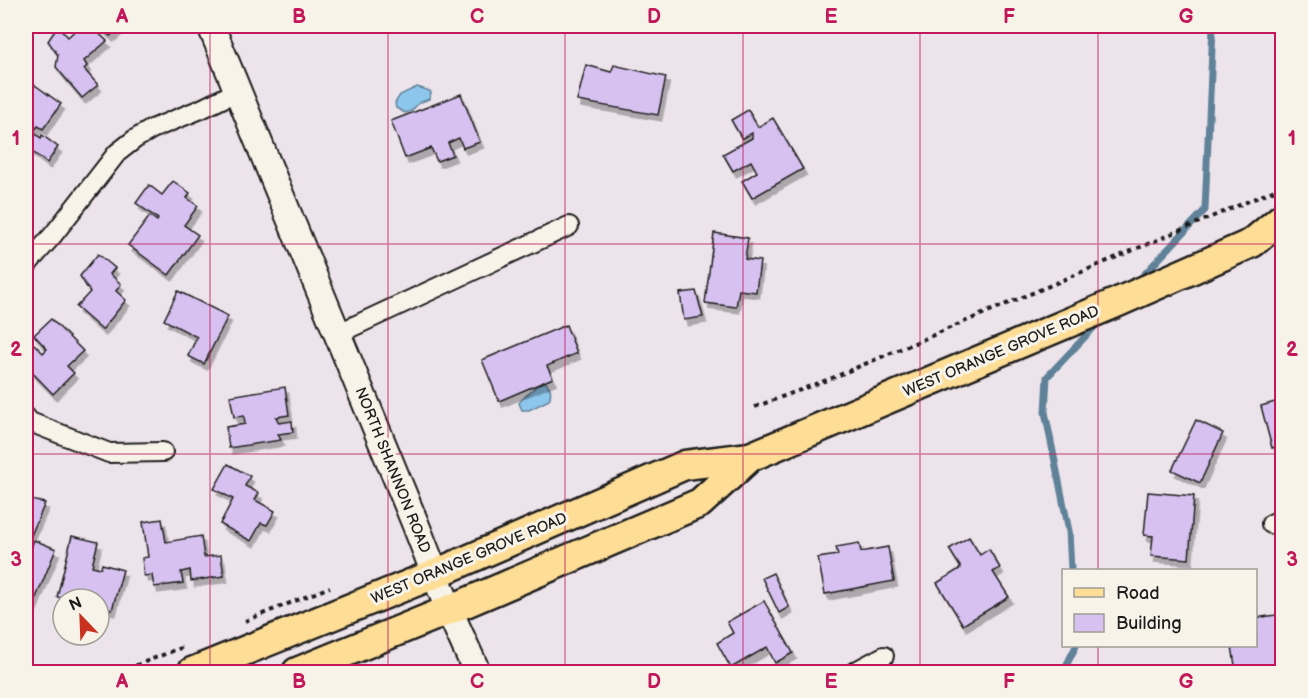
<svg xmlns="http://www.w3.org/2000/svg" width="1308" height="698" font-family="'Balsamiq Sans',sans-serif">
	<defs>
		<filter id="shadow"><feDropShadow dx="3.5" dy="6" stdDeviation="0" flood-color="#0004"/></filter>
	</defs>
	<rect width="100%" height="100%" fill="#ede4eb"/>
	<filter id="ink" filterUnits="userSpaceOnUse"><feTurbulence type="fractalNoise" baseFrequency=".0167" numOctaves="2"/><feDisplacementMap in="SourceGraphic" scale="12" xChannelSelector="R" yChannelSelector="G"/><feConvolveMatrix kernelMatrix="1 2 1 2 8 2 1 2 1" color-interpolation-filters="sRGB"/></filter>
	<g filter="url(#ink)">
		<g fill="#8dc6ec" stroke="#608299" stroke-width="1.5">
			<path d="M417 87 430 91 431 93 429 99 419 103 411 111 405 113 396 108 395 103 400 95Z"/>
			<path d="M542 382H545C551 387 552 392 549 400L529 410H522L519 403C522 399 538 384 542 382Z"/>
		</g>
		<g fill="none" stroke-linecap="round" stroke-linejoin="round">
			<g stroke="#608299" stroke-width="7">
				<path d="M1138 281 1205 210 1213 26"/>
				<path d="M1071 570 1069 531 1045 412 1047 377 1099 322"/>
				<path d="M1063 672 1076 646"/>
			</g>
		</g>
		<g fill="#d7c1f1" stroke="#1c1c1c" stroke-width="1.5" filter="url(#shadow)">
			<path d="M58 26 68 37 80 26H91L107 41 84 61 87 66 84 69 98 85 82 98 56 67 58 55 48 41Z"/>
			<path d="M99 26H122L110 36Z"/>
			<path d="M586 65 611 72 614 65 666 77 658 115 577 101Z"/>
			<path d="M35 85 61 104 43 129 38 126 33 132 41 138 42 135 58 147 47 163 26 147V99Z"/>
			<path d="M461 94 480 142 463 148 459 138 448 143 453 155 437 161 431 148 405 158 391 121Z"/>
			<path d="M748 110 758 127 773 118 803 169 752 198 742 181 757 172 751 161 733 171 723 154 752 138V133L742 139 731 120Z"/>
			<path d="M173 181 190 193 187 198 198 206 184 225 198 235 169 275 128 245 150 216 157 221 158 219 136 203 149 185 162 195Z"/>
			<path d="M714 233 748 238 745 259 760 261 756 292 739 290 736 307 705 303Z"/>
			<path d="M98 254 115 268 110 274 121 284 116 291 126 300 102 330 76 307 90 292 80 276Z"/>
			<path d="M178 291 228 316 204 364 188 356 197 337 164 320Z"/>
			<path d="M696 291 703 317 684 320 680 293Z"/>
			<path d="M51 319 83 351 67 366 74 373 53 394 26 366V353L34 344 43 353 47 349 34 335Z"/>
			<path d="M566 325 577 353 547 366 553 378 499 401 482 360Z"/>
			<path d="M285 387 289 415 276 417 279 423 292 421 293 432 278 434 281 440 229 448 226 427 245 424 244 416 234 417 230 396Z"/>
			<path d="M1282 400V445L1272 448 1261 406Z"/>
			<path d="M1196 420 1223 433 1200 483 1172 470Z"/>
			<path d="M228 464 250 476 245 486 259 493 255 500 275 511 267 525 261 523 251 541 220 524 233 499 214 489Z"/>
			<path d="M1148 492 1194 496 1189 559 1151 556 1153 536 1144 535Z"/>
			<path d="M26 499 45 503 26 547Z"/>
			<path d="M162 519 166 542 201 536 204 557 221 555 224 576 191 581 190 570 181 572 183 583 154 587 152 575 144 576 142 558 148 557 143 522Z"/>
			<path d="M72 536 98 542 92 566 101 568 102 564 123 570 112 610 99 607V599H66L57 597Z"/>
			<path d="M969 537 980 555 989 549 1000 568 993 572 1009 597 963 625 937 583 961 568 949 549Z"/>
			<path d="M34 540 56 549 31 610 26 608V549L30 551Z"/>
			<path d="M859 543 861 552 888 547 894 581 825 594 818 558 838 555 836 547Z"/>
			<path d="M773 573 789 607 779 613 762 578Z"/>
			<path d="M764 601 793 653 775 663 767 647 731 668 717 643 733 633 727 622Z"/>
			<path d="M1282 614V669L1259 672H1236L1232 646H1256V618Z"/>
		</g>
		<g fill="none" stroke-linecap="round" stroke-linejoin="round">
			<g stroke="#1c1c1c" stroke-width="22">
				<g id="street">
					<path d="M26 266 53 235 117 153 135 139 152 129 201 109 238 91"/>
					<path d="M337 334 569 226"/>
					<path d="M26 417 30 422 109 453 163 452"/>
					<path d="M1271 524 1282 519"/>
					<path d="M854 672 884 656"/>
				</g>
			</g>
			<g stroke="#1c1c1c" stroke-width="30">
				<path id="secondary" d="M211 26 415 523 449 610 477 672"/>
			</g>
			<g stroke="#1c1c1c" stroke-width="33">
				<g id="primary">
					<path d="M192 672 435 574 685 465 750 457 1118 302 1252 243 1282 218"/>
					<path d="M297 672 449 610 700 503 750 457"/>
				</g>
			</g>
			<g stroke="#1c1c1c" stroke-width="4" stroke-dasharray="4.5 4.5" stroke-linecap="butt">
				<path d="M755 407 832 378 1282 187"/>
				<path d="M245 621 330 587"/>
				<path d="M119 672 183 647"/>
			</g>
			<use href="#street" stroke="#f7f3e8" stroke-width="18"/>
			<use href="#secondary" stroke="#f7f3e8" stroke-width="26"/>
			<use href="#primary" stroke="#fedd96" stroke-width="28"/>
		</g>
	</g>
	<path fill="none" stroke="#c2185b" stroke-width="1.5" stroke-opacity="0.55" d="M210 26V672M388 26V672M565 26V672M743 26V672M920 26V672M1098 26V570M26 244H1282M26 454H1282M1098 646V672"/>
	<g text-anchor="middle" stroke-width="6" stroke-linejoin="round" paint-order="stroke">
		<g font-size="15" fill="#1c1c1c" stroke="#f7f3e8">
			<text transform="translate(1001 351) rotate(-23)" y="5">WEST ORANGE GROVE ROAD</text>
			<text transform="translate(393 470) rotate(68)" y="5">NORTH SHANNON ROAD</text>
			<text transform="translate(469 558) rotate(-23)" y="5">WEST ORANGE GROVE ROAD</text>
		</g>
	</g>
	<rect width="1308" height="698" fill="none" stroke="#f7f3e8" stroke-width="66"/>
	<rect x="1062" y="569" width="195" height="78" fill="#f7f3e8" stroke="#9f9d96" stroke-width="1.5"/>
	<rect x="1074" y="588" width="30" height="9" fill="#fedd96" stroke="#9f9d96" stroke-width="1.5"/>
	<text x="1116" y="599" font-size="18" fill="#1c1c1c">Road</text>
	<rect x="1074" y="614" width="30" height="18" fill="#d7c1f1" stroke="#9f9d96" stroke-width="1.5"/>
	<text x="1116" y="629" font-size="18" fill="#1c1c1c">Building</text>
	<g transform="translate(81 617) rotate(337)"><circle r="28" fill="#f7f3e8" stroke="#9f9d96" stroke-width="1.5"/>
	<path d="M0-4.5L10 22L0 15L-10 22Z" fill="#c8321e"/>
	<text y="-9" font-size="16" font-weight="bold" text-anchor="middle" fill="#1c1c1c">N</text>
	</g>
	<rect x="33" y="33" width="1242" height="632" fill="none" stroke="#c2185b" stroke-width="2"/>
	<g font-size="20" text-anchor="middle" font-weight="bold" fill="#c2185b">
		<text x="122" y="23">A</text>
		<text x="299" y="23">B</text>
		<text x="477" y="23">C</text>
		<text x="654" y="23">D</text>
		<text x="831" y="23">E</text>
		<text x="1009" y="23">F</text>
		<text x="1186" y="23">G</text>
		<text x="16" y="145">1</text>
		<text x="1292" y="145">1</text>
		<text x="16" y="356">2</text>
		<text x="1292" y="356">2</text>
		<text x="16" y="566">3</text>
		<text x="1292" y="566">3</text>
		<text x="122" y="688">A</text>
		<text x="299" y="688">B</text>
		<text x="477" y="688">C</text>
		<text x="654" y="688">D</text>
		<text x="831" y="688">E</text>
		<text x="1009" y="688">F</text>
		<text x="1186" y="688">G</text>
	</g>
</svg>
